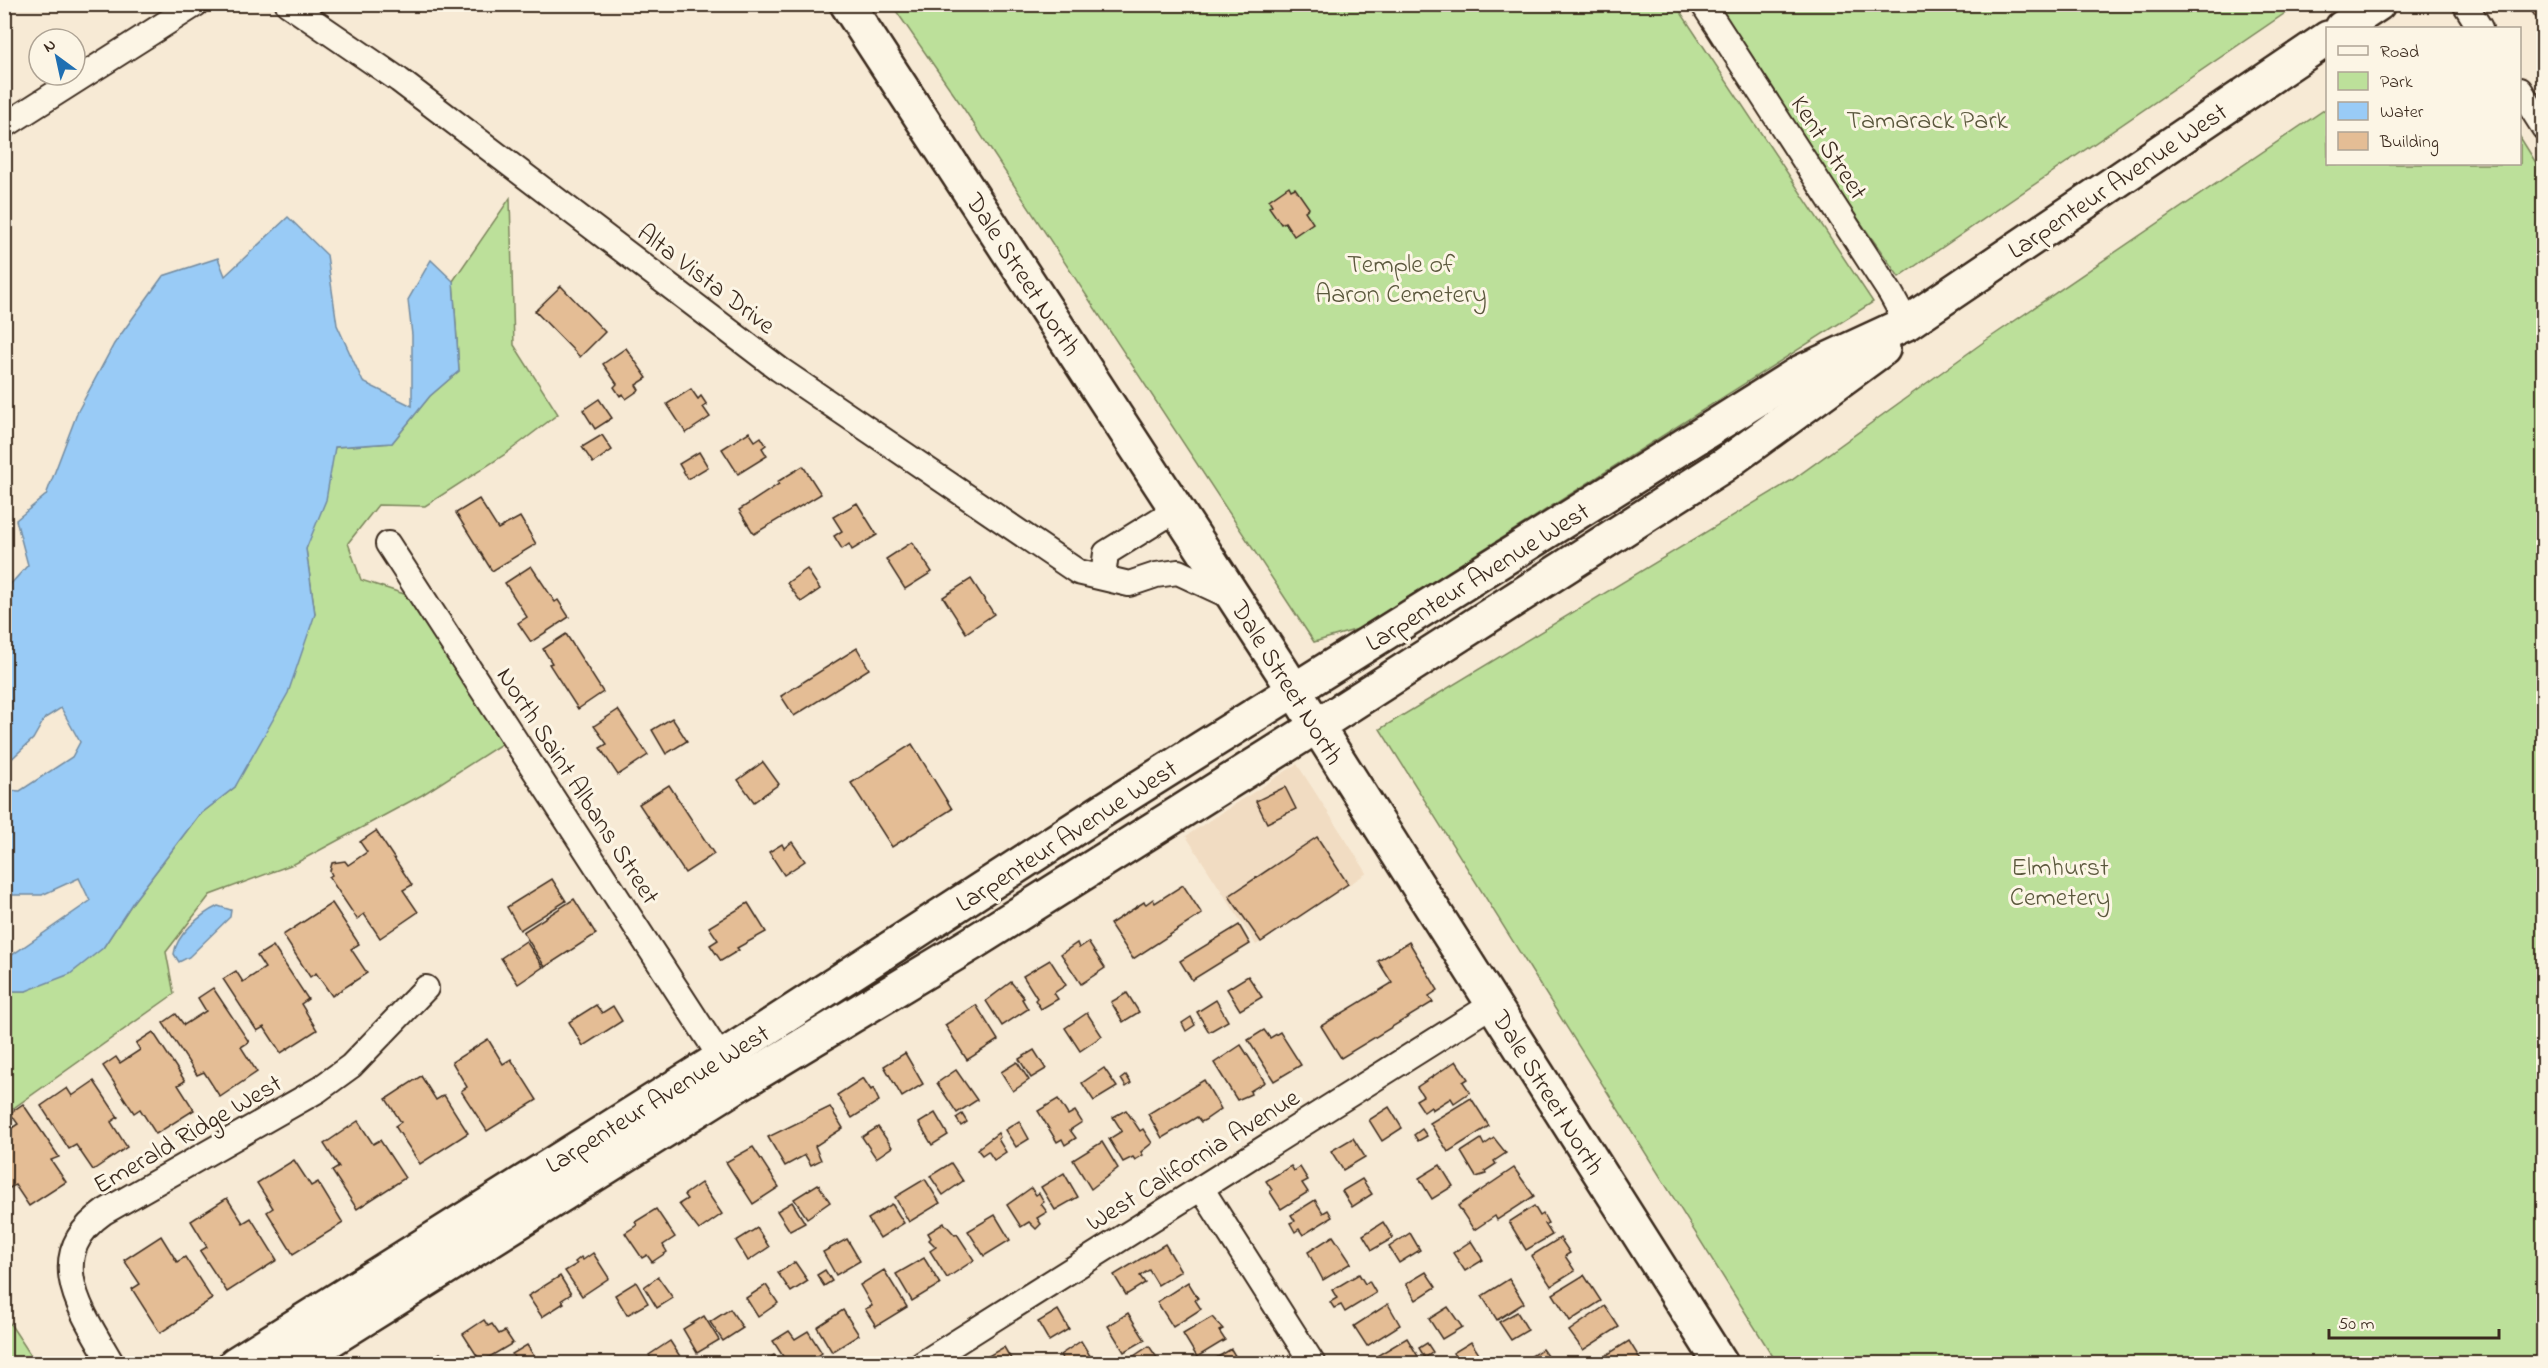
<svg xmlns="http://www.w3.org/2000/svg" width="2548" height="1368" font-family="'Indie Flower',sans-serif">
	<rect width="100%" height="100%" fill="#f7ead5"/>
	<filter id="ink" filterUnits="userSpaceOnUse"><feTurbulence type="fractalNoise" baseFrequency=".0167" numOctaves="2"/><feDisplacementMap in="SourceGraphic" scale="12" xChannelSelector="R" yChannelSelector="G"/><feConvolveMatrix kernelMatrix="1 2 1 2 8 2 1 2 1" color-interpolation-filters="sRGB"/></filter>
	<g filter="url(#ink)">
		<path fill="#f1dcc2" d="M1297 764 1367 873 1256 945 1186 836Z"/>
		<g fill="#bce09a" stroke="#7c855c" stroke-width="1.5">
			<path d="M892 5H1676L1873 302 1358 629 1314 642 964 109Z"/>
			<path d="M1708 5H2297L1899 277Z"/>
			<path d="M2327 108 2328 164H2520V137L2543 174V1363H1777L1380 729 1792 480 1985 341Z"/>
			<path d="M510 198 514 345 558 414 504 455 425 506 378 505 348 543 361 580 407 595 503 743 422 795 296 863 210 895 166 952 174 994 5 1114V991H26L103 948 133 902 198 816 235 787 315 614 306 549 335 447 392 443 430 396 459 371 453 281Z"/>
			<path d="M5 1316 36 1363H5Z"/>
		</g>
		<g fill="#99cbf6" stroke="#738ba0" stroke-width="1.5">
			<path d="M288 217 327 255 337 325 363 382 412 406V335L408 300 431 260 453 281 459 371 430 396 392 443 335 447 326 500 306 549 315 614 288 693 235 787 198 816 133 902 103 948 70 974 26 991H5V960L90 901 79 878 42 895H6L5 897V790L20 791 72 757 80 742 61 708 45 718 33 739 5 765V603L7 588 28 565 16 520 46 495 78 411 114 344 163 276 218 258 225 276Z"/>
			<path d="M218 906 231 910 230 917 189 957 179 962 174 954C176 935 201 914 218 906Z"/>
		</g>
		<g fill="#e4bd95" stroke="#3b2a1e" stroke-width="1.5">
			<path d="M2527 4H2544V30Z"/>
			<path d="M1289 186 1291 190 1295 188 1309 208 1305 211 1313 223 1294 236 1285 222 1281 224 1269 207 1272 205 1269 200Z"/>
			<path d="M561 286 605 332 580 357 535 311Z"/>
			<path d="M626 348 647 378 636 385 639 390 626 399 623 394 620 396 614 387 617 384 603 364Z"/>
			<path d="M691 389 698 399 701 396 707 405 703 407 710 417 686 433 667 404Z"/>
			<path d="M599 399 612 418 595 429 583 410Z"/>
			<path d="M749 432 755 441 761 437 766 445 762 448 767 456 738 474 722 449Z"/>
			<path d="M602 435 612 450 593 463 582 447Z"/>
			<path d="M699 452 708 467 688 479 679 464Z"/>
			<path d="M803 466 821 494 754 534 739 510 779 484 777 482Z"/>
			<path d="M479 499 498 529 520 517 536 544 492 571 456 513Z"/>
			<path d="M857 503 877 535 852 550 849 544 842 549 834 536 842 531 833 517Z"/>
			<path d="M912 542 932 572 905 589 886 559Z"/>
			<path d="M531 566 555 602 558 600 569 617 531 642 518 623 527 617 505 583Z"/>
			<path d="M807 569 820 589 801 602 787 583Z"/>
			<path d="M971 579 994 614 966 633 943 597Z"/>
			<path d="M566 634 603 692 578 709 549 664 552 663 543 649Z"/>
			<path d="M857 648 869 669 794 716 781 696Z"/>
			<path d="M618 710 648 755 618 775 600 748 607 744 594 726Z"/>
			<path d="M672 718 687 741 666 754 652 730Z"/>
			<path d="M912 744 952 809 892 847 851 783Z"/>
			<path d="M763 762 779 784 754 802 738 780Z"/>
			<path d="M669 785 714 854 685 873 639 804Z"/>
			<path d="M1285 787 1296 809 1267 823 1256 801Z"/>
			<path d="M376 831 412 885 403 890 418 912 380 938 364 914 357 919 329 877 332 875 330 871 332 863 345 861 348 865 367 852 360 842Z"/>
			<path d="M1317 837 1348 884 1261 942 1229 896Z"/>
			<path d="M792 842 805 861 784 875 769 852 782 844 784 848Z"/>
			<path d="M552 879 566 901 520 930 507 907Z"/>
			<path d="M1183 885 1202 914 1133 959 1110 924 1144 902 1146 904 1153 899 1155 903Z"/>
			<path d="M574 899 596 934 545 967 523 932Z"/>
			<path d="M332 903 359 944 351 949 367 973 332 996 316 973 310 977 283 935Z"/>
			<path d="M748 903 766 932 737 948 739 950 721 961 710 945 718 940 709 927Z"/>
			<path d="M1239 925 1250 944 1192 980 1180 961Z"/>
			<path d="M526 941 543 967 518 984 501 958Z"/>
			<path d="M1088 942 1105 968 1081 984 1061 954 1077 943 1079 948Z"/>
			<path d="M1409 942 1438 990 1429 996 1433 1002 1341 1058 1321 1026 1392 983 1378 961Z"/>
			<path d="M273 946 308 999 301 1004 317 1030 281 1053 264 1027 257 1031 223 979 236 971 243 982 265 968 257 956Z"/>
			<path d="M1050 960 1066 985 1054 993 1058 999 1041 1009 1035 1000 1037 998 1023 976Z"/>
			<path d="M1248 976 1262 997 1240 1010 1227 989Z"/>
			<path d="M1011 982 1024 998 1022 999 1028 1009 1002 1026 986 1001Z"/>
			<path d="M213 988 249 1042 241 1047 257 1072 220 1097 204 1072 197 1075 163 1023 176 1014 184 1025 206 1011 198 998Z"/>
			<path d="M1127 993 1139 1012 1123 1022 1111 1002Z"/>
			<path d="M1216 1000 1228 1021 1209 1032 1197 1012Z"/>
			<path d="M596 1005 602 1013 613 1006 622 1021 583 1046 569 1022Z"/>
			<path d="M976 1005 998 1040 967 1060 945 1025Z"/>
			<path d="M1087 1013 1102 1036 1080 1051 1065 1028Z"/>
			<path d="M1191 1017 1195 1025 1186 1031 1182 1023Z"/>
			<path d="M1264 1030 1270 1038 1280 1032 1301 1065 1274 1081 1248 1040Z"/>
			<path d="M153 1032 185 1081 178 1085 194 1110 156 1134 140 1109 134 1113 103 1066 116 1057 120 1063 140 1050 136 1043Z"/>
			<path d="M488 1039 503 1064 511 1059 537 1100 487 1131 461 1091 467 1087 452 1062Z"/>
			<path d="M1241 1045 1265 1082 1250 1091 1251 1094 1237 1100 1214 1063Z"/>
			<path d="M1034 1050 1046 1069 1031 1078 1019 1059Z"/>
			<path d="M905 1053 923 1084 902 1097 884 1066Z"/>
			<path d="M1456 1061 1468 1079 1463 1082 1470 1092 1454 1103 1451 1098 1432 1110 1431 1107 1424 1112 1416 1100 1423 1096 1417 1087Z"/>
			<path d="M1017 1062 1029 1080 1013 1091 1001 1072Z"/>
			<path d="M1104 1068 1117 1087 1094 1101 1082 1083Z"/>
			<path d="M956 1070 977 1100 957 1113 937 1083Z"/>
			<path d="M1126 1075 1131 1083 1126 1087 1121 1079Z"/>
			<path d="M421 1076 436 1100 444 1095 468 1133 420 1164 395 1126 401 1122 386 1099Z"/>
			<path d="M863 1078 871 1090 873 1088 879 1101 852 1118 837 1095Z"/>
			<path d="M1204 1080 1221 1109 1205 1120 1201 1122 1197 1117 1162 1138 1148 1114Z"/>
			<path d="M94 1081 118 1117 111 1122 127 1147 93 1170 76 1145 69 1149 41 1106 67 1088 72 1096Z"/>
			<path d="M1471 1098 1489 1126 1448 1152 1430 1123Z"/>
			<path d="M1058 1099 1068 1115 1075 1111 1082 1122 1070 1130 1076 1138 1065 1145 1062 1139 1057 1142 1038 1111Z"/>
			<path d="M23 1104 59 1157 51 1160 66 1182 29 1206 15 1185 8 1189 4 1184V1133L18 1124 10 1113Z"/>
			<path d="M830 1107 843 1128 815 1146 821 1160 811 1165 805 1155 785 1166 768 1137Z"/>
			<path d="M1389 1107 1402 1128 1382 1141 1369 1120Z"/>
			<path d="M1126 1110 1140 1131 1143 1129 1152 1143 1141 1152 1143 1155 1135 1160 1133 1157 1123 1162 1109 1139 1122 1131 1113 1117Z"/>
			<path d="M935 1113 948 1135 932 1145 919 1123Z"/>
			<path d="M962 1114 967 1122 961 1126 956 1118Z"/>
			<path d="M358 1121 373 1144 380 1140 405 1178 357 1209 332 1171 339 1167 324 1144Z"/>
			<path d="M1019 1121 1029 1139 1016 1147 1005 1130Z"/>
			<path d="M878 1127 892 1147 876 1158 862 1137Z"/>
			<path d="M1422 1129 1427 1136 1418 1141 1414 1135Z"/>
			<path d="M998 1133 1000 1137 998 1139 1006 1152 994 1160 988 1151 982 1155 977 1149Z"/>
			<path d="M1353 1138 1365 1157 1343 1170 1331 1151Z"/>
			<path d="M1494 1138 1506 1153 1494 1161 1496 1164 1485 1171 1486 1174 1476 1177 1461 1152 1481 1139 1484 1145Z"/>
			<path d="M1102 1142 1118 1168 1091 1189 1073 1160Z"/>
			<path d="M753 1147 779 1187 753 1204 726 1162Z"/>
			<path d="M294 1160 311 1186 318 1182 343 1223 293 1254 267 1212 273 1208 257 1183Z"/>
			<path d="M951 1163 963 1181 943 1195 930 1176Z"/>
			<path d="M1440 1165 1453 1186 1432 1199 1419 1178Z"/>
			<path d="M1291 1166 1294 1171 1300 1167 1308 1180 1302 1183 1308 1192 1281 1209 1270 1192 1272 1190 1266 1181Z"/>
			<path d="M1514 1168 1534 1196 1497 1220 1495 1216 1474 1230 1458 1206Z"/>
			<path d="M1064 1173 1078 1197 1055 1210 1041 1187Z"/>
			<path d="M925 1179 940 1203 909 1222 895 1197Z"/>
			<path d="M1362 1179 1372 1194 1352 1207 1342 1191Z"/>
			<path d="M701 1183 722 1214 699 1230 679 1204 687 1199 684 1195Z"/>
			<path d="M818 1184 830 1202 807 1218 794 1199Z"/>
			<path d="M1031 1188 1036 1195 1039 1193 1044 1202 1041 1204 1047 1212 1037 1218 1041 1224 1036 1229 1029 1222 1021 1227 1007 1205Z"/>
			<path d="M227 1198 243 1223 251 1218 277 1260 227 1292 200 1251 207 1247 191 1221Z"/>
			<path d="M1315 1200 1323 1213 1328 1210 1332 1217 1303 1235 1299 1229 1295 1232 1290 1223 1295 1221 1291 1215Z"/>
			<path d="M792 1202 805 1223 790 1231 777 1211Z"/>
			<path d="M892 1204 904 1223 880 1238 868 1219Z"/>
			<path d="M1534 1206 1540 1216 1543 1214 1548 1223 1545 1224 1552 1235 1526 1250 1509 1222Z"/>
			<path d="M656 1209 675 1237 663 1245 667 1252 652 1262 647 1255 642 1258 625 1233 637 1225 635 1222Z"/>
			<path d="M995 1215 1010 1240 984 1256 968 1231Z"/>
			<path d="M1383 1222 1393 1238 1372 1250 1363 1235Z"/>
			<path d="M944 1223 955 1235 957 1234 974 1260 947 1278 930 1251 936 1247 929 1240 931 1238 928 1233Z"/>
			<path d="M757 1228 769 1247 748 1261 736 1241Z"/>
			<path d="M1410 1233 1420 1250 1399 1263 1389 1247Z"/>
			<path d="M161 1236 177 1262 185 1257 212 1299 160 1333 132 1289 140 1284 124 1260Z"/>
			<path d="M1333 1236 1351 1263 1323 1280 1308 1252Z"/>
			<path d="M1560 1238 1570 1253 1565 1256 1575 1271 1551 1286 1531 1256Z"/>
			<path d="M847 1239 860 1261 836 1275 823 1252Z"/>
			<path d="M1471 1241 1483 1260 1465 1271 1453 1253Z"/>
			<path d="M1165 1244 1181 1271 1158 1285 1149 1270 1140 1276 1145 1283 1126 1295 1114 1275Z"/>
			<path d="M593 1253 609 1278 582 1296 565 1271 577 1264 575 1262 581 1257 583 1260Z"/>
			<path d="M924 1258 940 1284 912 1301 896 1274Z"/>
			<path d="M795 1262 808 1281 791 1292 778 1273Z"/>
			<path d="M825 1270 832 1281 824 1286 817 1275Z"/>
			<path d="M884 1270 907 1307 876 1326 865 1309 872 1306 860 1285Z"/>
			<path d="M1426 1272 1436 1287 1416 1300 1406 1284Z"/>
			<path d="M1359 1274 1365 1284 1369 1281 1376 1293 1345 1312 1341 1305 1334 1308 1330 1302 1337 1298 1332 1290Z"/>
			<path d="M1584 1275 1601 1301 1570 1321 1553 1294Z"/>
			<path d="M560 1276 571 1294 562 1300 564 1303 542 1317 528 1296Z"/>
			<path d="M658 1277 673 1298 657 1308 644 1287Z"/>
			<path d="M1509 1279 1524 1303 1497 1320 1482 1296Z"/>
			<path d="M636 1282 648 1303 627 1315 615 1295Z"/>
			<path d="M1188 1282 1198 1298 1195 1300 1201 1309 1173 1327 1157 1302Z"/>
			<path d="M766 1285 778 1303 758 1317 746 1298Z"/>
			<path d="M1388 1304 1400 1325 1367 1346 1354 1326Z"/>
			<path d="M1605 1306 1619 1327 1583 1350 1569 1331Z"/>
			<path d="M1448 1307 1462 1327 1442 1339 1429 1319Z"/>
			<path d="M730 1309 743 1328 723 1341 710 1322Z"/>
			<path d="M843 1310 859 1335 832 1352 817 1327Z"/>
			<path d="M1058 1310 1069 1329 1049 1341 1038 1322Z"/>
			<path d="M1517 1312 1528 1330 1511 1340 1499 1322Z"/>
			<path d="M1128 1313 1145 1340 1124 1352 1108 1326Z"/>
			<path d="M704 1316 719 1340 697 1353 683 1329Z"/>
			<path d="M1212 1317 1223 1329 1219 1331 1225 1340 1197 1357 1183 1334Z"/>
			<path d="M484 1320 488 1326 492 1324 499 1334 505 1331 513 1343 481 1362 463 1334Z"/>
			<path d="M789 1331 795 1339 808 1331 822 1353 812 1360 814 1363 788 1364 773 1341Z"/>
			<path d="M1407 1338 1422 1363 1379 1364 1375 1357Z"/>
			<path d="M670 1341 685 1364H654L649 1355Z"/>
			<path d="M1081 1341 1095 1364H1066L1060 1355Z"/>
			<path d="M1629 1341 1642 1362 1599 1364 1597 1361Z"/>
			<path d="M1471 1342 1479 1354 1464 1364H1460L1453 1353Z"/>
			<path d="M1427 1343 1433 1352 1425 1358 1419 1348Z"/>
			<path d="M527 1345 539 1364H518L512 1354Z"/>
			<path d="M1149 1346 1160 1362 1131 1364 1128 1360Z"/>
			<path d="M1004 1347 1014 1364H979L978 1362Z"/>
			<path d="M1231 1349 1240 1364H1209L1208 1363Z"/>
			<path d="M1542 1349 1550 1360 1545 1364H1526L1524 1361Z"/>
			<path d="M440 1353 448 1364H424Z"/>
			<path d="M774 1355 779 1364H760Z"/>
		</g>
		<g fill="none" stroke-linecap="round" stroke-linejoin="round">
			<g stroke="#3b2a1e" stroke-width="28">
				<g id="minor">
					<path d="M288 4 399 80 779 369 1078 572 1129 584 1156 575 1178 572 1234 598"/>
					<path d="M1703 4 1891 294 1907 323"/>
					<path d="M2465 4 2480 28"/>
					<path d="M2520 90 2544 128"/>
					<path d="M4 126 196 4"/>
					<path d="M388 544 721 1058"/>
					<path d="M1103 577 1106 553 1177 509"/>
					<path d="M1201 1188 1313 1364"/>
					<path d="M112 1364C83 1313 40 1257 104 1212L318 1090 351 1066 426 988"/>
					<path d="M922 1364 1493 1004"/>
				</g>
			</g>
			<g stroke="#3b2a1e" stroke-width="38">
				<g id="secondary">
					<path d="M847 4 1282 671 1721 1364"/>
					<path d="M2342 28 2378 4"/>
					<path d="M235 1364 721 1058 1105 809 1801 372 1907 323 2328 38"/>
					<path d="M292 1364 739 1084 971 944 1317 726 1724 465 1883 349"/>
				</g>
			</g>
			<use href="#minor" stroke="#fcf5e5" stroke-width="24"/>
			<use href="#secondary" stroke="#fcf5e5" stroke-width="33"/>
		</g>
	</g>
	<g text-anchor="middle" stroke-width="6" stroke-linejoin="round" paint-order="stroke">
		<g font-size="26" fill="#5b583d" stroke="#fcf5e5">
			<text x="1927" y="128">Tamarack Park</text>
			<text x="1401" y="272">Temple of<tspan x="1401" dy="30">Aaron Cemetery</tspan></text>
			<text x="2060" y="875">Elmhurst<tspan x="2060" dy="30">Cemetery</tspan></text>
		</g>
		<g font-size="26" fill="#3b2a1e" stroke="#fcf5e5">
			<text transform="translate(1830 147) rotate(57)" y="9">Kent Street</text>
			<text transform="translate(2117 180) rotate(-34)" y="9">Larpenteur Avenue West</text>
			<text transform="translate(1024 274) rotate(57)" y="9">Dale Street North</text>
			<text transform="translate(707 278) rotate(37)" y="9">Alta Vista Drive</text>
			<text transform="translate(1477 576) rotate(-32)" y="9">Larpenteur Avenue West</text>
			<text transform="translate(1288 682) rotate(58)" y="9">Dale Street North</text>
			<text transform="translate(579 785) rotate(57)" y="9">North Saint Albans Street</text>
			<text transform="translate(1066 835) rotate(-33)" y="9">Larpenteur Avenue West</text>
			<text transform="translate(1549 1092) rotate(58)" y="9">Dale Street North</text>
			<text transform="translate(657 1098) rotate(-32)" y="9">Larpenteur Avenue West</text>
			<text transform="translate(187 1133) rotate(-30)" y="9">Emerald Ridge West</text>
			<text transform="translate(1192 1159) rotate(-32)" y="9">West California Avenue</text>
		</g>
	</g>
	<rect width="2548" height="1368" fill="none" stroke="#fcf5e5" stroke-width="24"/>
	<rect x="12" y="12" width="2524" height="1344" fill="none" stroke="#3b2a1e" stroke-width="2" filter="url(#ink)"/>
	<rect x="2326" y="27" width="195" height="138" fill="#fcf5e5" stroke="#afa495" stroke-width="1.5"/>
	<rect x="2338" y="46" width="30" height="9" fill="#fcf5e5" stroke="#afa495" stroke-width="1.5"/>
	<text x="2380" y="57" font-size="18" fill="#3b2a1e">Road</text>
	<rect x="2338" y="72" width="30" height="18" fill="#bce09a" stroke="#afa495" stroke-width="1.5"/>
	<text x="2380" y="87" font-size="18" fill="#3b2a1e">Park</text>
	<rect x="2338" y="102" width="30" height="18" fill="#99cbf6" stroke="#afa495" stroke-width="1.5"/>
	<text x="2380" y="117" font-size="18" fill="#3b2a1e">Water</text>
	<rect x="2338" y="132" width="30" height="18" fill="#e4bd95" stroke="#afa495" stroke-width="1.5"/>
	<text x="2380" y="147" font-size="18" fill="#3b2a1e">Building</text>
	<g transform="translate(57 57) rotate(327)"><circle r="28" fill="#fcf5e5" stroke="#afa495" stroke-width="1.5"/>
	<path d="M0-4.5L10 22L0 15L-10 22Z" fill="#1f6fb2"/>
	<text y="-9" font-size="16" font-weight="bold" text-anchor="middle" fill="#3b2a1e">N</text>
	</g>
	<path d="M2329 1329v9h170v-9" fill="none" stroke="#3b2a1e" stroke-width="3"/>
	<text x="2338" y="1329" font-size="18" fill="#3b2a1e" stroke="#fcf5e5" stroke-width="4.5" paint-order="stroke">50 m</text>
</svg>
